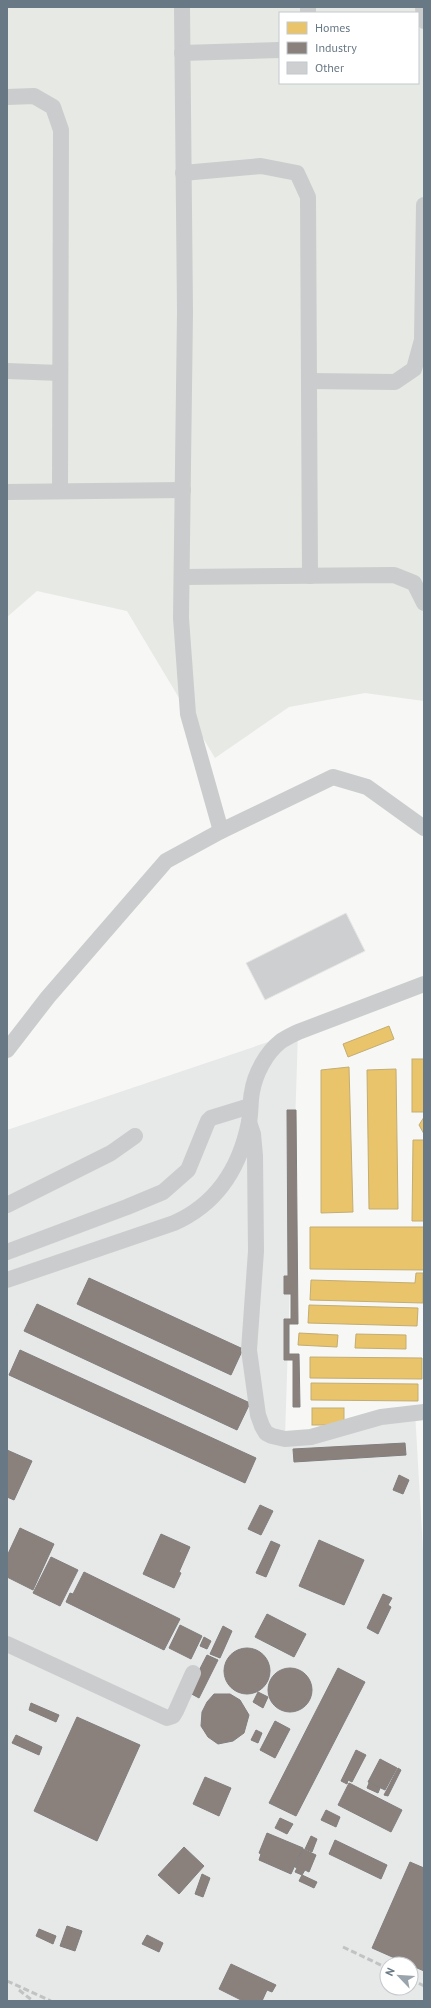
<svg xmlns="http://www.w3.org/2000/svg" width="431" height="2008" font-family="'PT Sans',sans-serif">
	<rect width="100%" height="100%" fill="#f7f7f6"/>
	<path fill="#e7e8e8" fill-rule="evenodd" d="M298 1032 285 1438 415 1412 424 1567V2001H7V1130ZM387 1964H411V1988H387Z"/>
	<path fill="#e6e9e4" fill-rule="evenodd" d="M7 7H424V701L365 693 289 707 215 758 127 611 37 591 7 617ZM280 13H418V83H280Z"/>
	<g fill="#e9c46a" stroke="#c2ad72">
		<path d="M389 1026 394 1039 348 1057 343 1044Z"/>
		<rect x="412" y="1059" width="12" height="53"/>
		<path d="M349 1067 353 1212 321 1213V1070Z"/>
		<path d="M396 1069 398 1209H369L367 1070Z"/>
		<path d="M424 1117V1134L419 1125Z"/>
		<path d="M413 1140H424V1221H412Z"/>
		<path d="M310 1227H424V1270L310 1269Z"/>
		<path d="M416 1273H423V1303L310 1300 311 1280 415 1283Z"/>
		<path d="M309 1305 418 1308 417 1326 308 1323Z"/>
		<path d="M299 1333 338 1335 337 1347 298 1345Z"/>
		<path d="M356 1334 406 1335V1349L355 1348Z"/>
		<path d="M310 1357 422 1358V1379L310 1378Z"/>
		<path d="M311 1383 418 1384V1401L311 1400Z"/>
		<rect x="312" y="1408" width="32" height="17"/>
	</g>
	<g fill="#8a817c" stroke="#807e7e">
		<path d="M287 1110H296L298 1324H289V1354H299L300 1407H293V1360H284V1319H291V1294H284V1276H288Z"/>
		<path d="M89 1278 243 1349 231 1375 77 1304Z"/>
		<path d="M37 1304 250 1403 237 1430 24 1331Z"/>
		<path d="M20 1350 256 1458 245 1483 9 1375Z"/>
		<path d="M405 1443 406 1455 294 1462 293 1449Z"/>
		<path d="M7 1450 32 1461 14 1500 7 1497Z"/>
		<path d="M399 1475 409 1480 403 1494 393 1490Z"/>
		<path d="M260 1505 273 1511 261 1535 248 1529Z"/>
		<path d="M20 1528 54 1544 33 1590 7 1577V1556Z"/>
		<path d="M161 1534 190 1547 179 1572 181 1573 174 1588 143 1574Z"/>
		<path d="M319 1540 364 1560 344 1605 299 1586Z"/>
		<path d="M271 1541 280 1545 266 1577 256 1573Z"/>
		<path d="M51 1557 78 1570 60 1606 33 1593Z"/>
		<path d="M84 1572 180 1619 164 1650 66 1602 70 1593 73 1594Z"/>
		<path d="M383 1594 392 1598 388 1605 391 1607 378 1634 367 1628Z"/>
		<path d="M267 1614 306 1634 294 1657 255 1637Z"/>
		<path d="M180 1625 202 1636 191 1659 169 1648Z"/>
		<path d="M223 1626 232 1631 220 1658 210 1654Z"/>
		<path d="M204 1637 211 1641 207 1649 200 1646Z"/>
		<circle cx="247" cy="1671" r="23"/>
		<path d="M207 1655 218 1660 199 1698 188 1692Z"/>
		<path d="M338 1668 365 1682 296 1816 269 1803Z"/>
		<circle cx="290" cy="1690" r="22"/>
		<path d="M258 1692 268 1697 263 1708 253 1702Z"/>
		<path d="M214 1694H230L240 1700 249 1715 244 1733 233 1741 218 1744 208 1737 201 1726 202 1712 207 1702Z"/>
		<path d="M31 1703 59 1715 56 1722 29 1710Z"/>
		<path d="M77 1717 140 1745 97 1841 34 1811Z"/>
		<path d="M275 1721 290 1729 275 1758 260 1750Z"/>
		<path d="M256 1730 262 1733 258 1743 251 1740Z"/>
		<path d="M16 1735 42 1747 39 1755 12 1743Z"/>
		<path d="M356 1750 366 1755 352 1782 348 1780 347 1784 341 1781Z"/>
		<path d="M380 1759 397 1768 385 1790 368 1782Z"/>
		<path d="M398 1768 401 1770 388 1796 384 1795Z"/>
		<path d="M205 1777 231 1788 219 1816 193 1804Z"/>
		<path d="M349 1783 402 1810 391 1832 338 1805Z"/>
		<path d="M369 1783 380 1788 378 1793 367 1788Z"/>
		<path d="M326 1810 340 1817 336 1827 321 1820Z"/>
		<path d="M280 1818 293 1824 287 1834 275 1828Z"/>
		<path d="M267 1833 303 1848 291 1874 259 1860 261 1854 259 1853Z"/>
		<path d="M311 1836 317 1839 312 1852 305 1849Z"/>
		<path d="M335 1840 387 1865 381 1879 329 1854Z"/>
		<path d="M184 1847 204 1866 179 1894 158 1875Z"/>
		<path d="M303 1849 316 1855 309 1872 305 1870 302 1875 295 1872 297 1868 295 1867Z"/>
		<path d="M410 1862 424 1868V1971L372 1948Z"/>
		<path d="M202 1874 210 1878 203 1897 195 1894Z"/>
		<path d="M302 1875 317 1882 314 1888 299 1881Z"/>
		<path d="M67 1926 82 1931 75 1951 60 1946Z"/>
		<path d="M39 1929 56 1936 53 1944 36 1936Z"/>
		<path d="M147 1935 163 1943 159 1952 142 1944Z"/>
		<path d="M231 1964 276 1985 272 1992 267 1990 262 2001H243L219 1989Z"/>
	</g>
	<path fill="#cecfd0" stroke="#e6e6e6" d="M346 913 365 951 265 1000 246 963Z"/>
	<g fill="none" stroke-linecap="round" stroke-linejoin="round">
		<g stroke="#cbcccd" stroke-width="16">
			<path d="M182 7 185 312 181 618 188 714 221 831"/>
			<path d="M308 7V13"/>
			<path d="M423 7 424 21"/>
			<path d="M182 53 280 50"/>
			<path d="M7 97 34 96 53 107 61 130 60 491"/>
			<path d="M183 173 261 166 297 173 308 197 310 576"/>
			<path d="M7 371 60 373"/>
			<path d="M309 381 395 382 414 369 422 340 424 205"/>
			<path d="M7 492 183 490"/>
			<path d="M182 577 394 575 414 583 424 603"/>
			<path d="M7 1050 48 997 166 861 221 831 333 777 367 787 424 828"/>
			<path d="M249 1122 253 1134 255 1156 256 1251 249 1350 258 1415 262 1426 266 1433 272 1436 285 1439 311 1437 381 1417 424 1412"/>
			<path d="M7 1205 111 1153 135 1136"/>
			<path d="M7 1252 127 1207 163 1192 188 1170 208 1121 211 1118 250 1106"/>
			<path d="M7 1280 174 1223C217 1204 240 1167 249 1122 251 1112 250 1102 252 1092 255 1074 266 1053 280 1042 285 1038 292 1035 298 1032L424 984"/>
			<path d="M7 1644 167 1718 173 1716 176 1711 193 1673"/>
		</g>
		<g stroke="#c1c2c3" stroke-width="3" stroke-dasharray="6 3" stroke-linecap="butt">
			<path d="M343 1947 387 1968"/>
			<path d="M411 1979 424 1986"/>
			<path d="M7 1981 51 2001"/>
			<path d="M19 1990 33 2001"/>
		</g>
	</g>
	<rect width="431" height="2008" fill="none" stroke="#687884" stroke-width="16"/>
	<rect x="279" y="12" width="140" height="72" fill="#ffffff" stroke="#c3c9ce"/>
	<rect x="287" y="22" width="20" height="12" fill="#e9c46a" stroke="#c3c9ce"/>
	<text x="315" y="32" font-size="12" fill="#687884">Homes</text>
	<rect x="287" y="42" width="20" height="12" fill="#8a817c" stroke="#c3c9ce"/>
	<text x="315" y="52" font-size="12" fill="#687884">Industry</text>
	<rect x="287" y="62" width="20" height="12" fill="#cecfd0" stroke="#c3c9ce"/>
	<text x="315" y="72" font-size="12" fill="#687884">Other</text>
	<g transform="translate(399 1976) rotate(295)"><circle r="19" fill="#ffffff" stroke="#c3c9ce"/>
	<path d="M0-3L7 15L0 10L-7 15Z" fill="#9aa4ac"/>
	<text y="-6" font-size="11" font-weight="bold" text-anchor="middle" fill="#687884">N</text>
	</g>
</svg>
